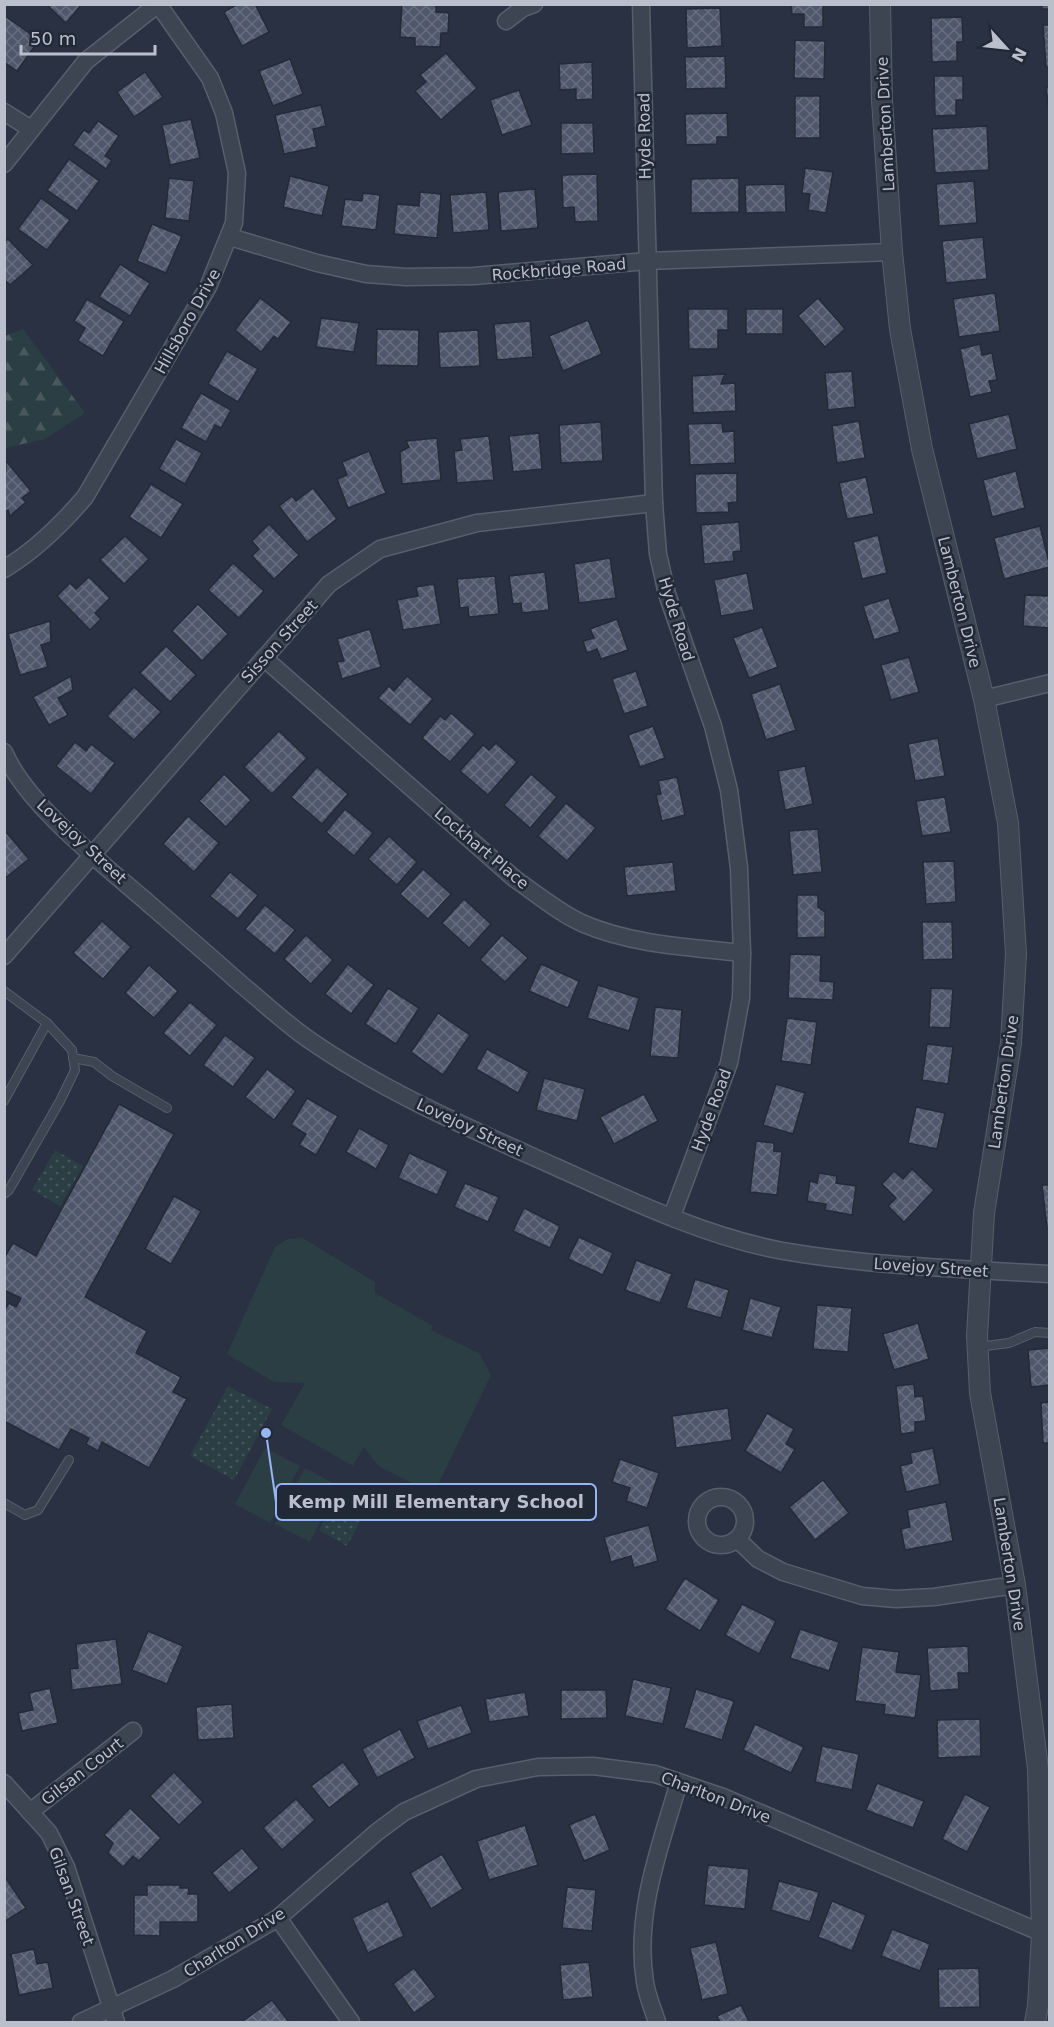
<svg xmlns="http://www.w3.org/2000/svg" width="1054" height="2027" font-family="'DejaVu Sans',sans-serif">
	<defs>
		<pattern id="forest-firs" width="22" height="20" patternUnits="userSpaceOnUse" patternTransform="scale(1.5)"><rect width="22" height="20" fill="#2b3e43"/><path d="M5 1l3.5 6h-7zM16 11l3.5 6h-7z" fill="#48585d"/></pattern>
		<pattern id="park-dots" width="8" height="8" patternUnits="userSpaceOnUse" patternTransform="scale(1.5)"><rect width="8" height="8" fill="#2b3e43"/><path d="M2 2h.1M6 6h.1" fill="none" stroke="#48585d" stroke-width="1.8" stroke-linecap="round"/></pattern>
		<pattern id="building-cross-hatch" width="8" height="8" patternUnits="userSpaceOnUse" patternTransform="scale(1.5)"><rect width="8" height="8" fill="#4f586b"/><path d="M0 0l8 8M0 8l8-8" fill="none" stroke="#666e7f"/></pattern>
	</defs>
	<rect width="100%" height="100%" fill="#293142"/>
	<path fill="url(#forest-firs)" d="M23 329 85 413 45 439 5 448V336Z"/>
	<g fill="url(#park-dots)">
		<path d="M55 1150 83 1166 60 1206 32 1190Z"/>
		<path d="M228 1386 272 1409 234 1480 190 1456Z"/>
		<path d="M334 1501 363 1516 347 1546 319 1530Z"/>
	</g>
	<g fill="#2b3e43">
		<path d="M303 1238 375 1282V1293L433 1326 431 1330 479 1353 491 1375 436 1489 412 1483 378 1466 364 1447 353 1466 281 1425 305 1383 274 1382 227 1354 275 1247 287 1239Z"/>
		<path d="M265 1448 300 1466 270 1523 235 1504Z"/>
		<path d="M305 1468 339 1486 310 1542 275 1524Z"/>
	</g>
	<g fill="url(#building-cross-hatch)" stroke="#232b39" stroke-width="1.5">
		<path d="M46 4H82L66 23Z"/>
		<path d="M238 4H255L269 32 242 46 224 12Z"/>
		<path d="M402 4H436V12L449 13 448 33H441L440 47 415 46V38L400 37Z"/>
		<path d="M791 4H823V27H804V14H792Z"/>
		<rect x="1042" y="4" width="8" height="5"/>
		<path d="M720 8 722 46 687 48 686 9Z"/>
		<path d="M5 16 39 40 17 71 4 62Z"/>
		<path d="M962 17 963 42H957V61L932 62 931 18Z"/>
		<path d="M1043 25H1050V67H1046Z"/>
		<path d="M795 40 825 41 824 79 794 78Z"/>
		<path d="M446 53 477 88 441 120 415 91 426 82 420 75Z"/>
		<path d="M725 56 726 88 686 89 685 57Z"/>
		<path d="M290 59 303 94 273 106 259 71Z"/>
		<path d="M592 62 593 99 576 100V89L560 90 559 64Z"/>
		<path d="M145 72 163 97 134 117 117 92Z"/>
		<path d="M934 76H963V100H956V115L935 116Z"/>
		<path d="M1050 87V117L1046 88Z"/>
		<path d="M519 90 532 125 502 135 490 100Z"/>
		<rect x="795" y="96" width="25" height="42"/>
		<path d="M321 105 326 126 313 129 317 147 284 154 275 115Z"/>
		<path d="M727 113 728 137H717V144L686 145 685 114Z"/>
		<path d="M191 119 200 158 170 165 162 125Z"/>
		<path d="M98 121 119 136 105 156 112 160 106 169 73 145 84 130 89 133Z"/>
		<path d="M561 123H593L594 153 561 154Z"/>
		<path d="M987 126 989 170 935 173 932 129Z"/>
		<path d="M69 159 99 181 77 211 47 190Z"/>
		<path d="M805 168 833 172 826 213 808 210 810 194 802 193Z"/>
		<path d="M597 174 598 221 575 222 574 207 563 208 562 175Z"/>
		<path d="M290 176 329 186 322 216 283 207Z"/>
		<path d="M169 178 194 181 189 221 165 218Z"/>
		<path d="M739 178V212L691 213V179Z"/>
		<path d="M974 181 977 223 939 226 936 184Z"/>
		<path d="M785 184 786 212 746 213 745 185Z"/>
		<path d="M535 189 538 228 501 231 498 192Z"/>
		<path d="M420 192 441 194 437 238 394 234 397 204 419 206Z"/>
		<path d="M486 192 489 230 453 233 450 195Z"/>
		<path d="M363 193 380 195 376 230 341 226 345 199 362 201Z"/>
		<path d="M41 198 70 220 47 250 18 229Z"/>
		<path d="M152 224 182 236 166 273 137 261Z"/>
		<path d="M983 237 987 279 946 283 942 241Z"/>
		<path d="M8 239 33 265 10 285 4 279V242Z"/>
		<path d="M120 264 150 283 130 316 99 297Z"/>
		<path d="M995 293 1000 331 959 337 953 299Z"/>
		<path d="M260 298 291 322 278 339 274 336 261 352 235 330Z"/>
		<path d="M818 298 845 329 825 347 798 316Z"/>
		<path d="M87 299 124 321 103 356 78 341 85 328 74 321Z"/>
		<path d="M688 309H728V330H718V349H689Z"/>
		<rect x="746" y="309" width="37" height="25"/>
		<path d="M321 318 359 323 354 352 316 347Z"/>
		<path d="M588 320 602 354 563 371 549 336Z"/>
		<path d="M530 321 533 357 497 360 494 324Z"/>
		<path d="M377 329 419 330 418 366 376 365Z"/>
		<path d="M478 330 480 366 440 368 438 332Z"/>
		<path d="M980 344 982 355 992 353 997 380 989 381 992 392 970 397 960 349Z"/>
		<path d="M227 351 258 369 238 402 208 384Z"/>
		<path d="M852 371 855 407 828 410 825 373Z"/>
		<path d="M725 374 721 384 735 383 736 411 693 413 692 376Z"/>
		<path d="M201 393 231 410 221 428 215 425 206 442 181 428Z"/>
		<path d="M1009 414 1017 449 977 459 969 424Z"/>
		<path d="M859 421 865 458 837 463 832 426Z"/>
		<path d="M601 422 603 461 561 463 559 425Z"/>
		<path d="M722 423 723 432 734 431 735 463 690 465 688 424Z"/>
		<path d="M539 433 542 469 513 472 509 436Z"/>
		<path d="M489 436 494 480 457 483 454 451 462 450 460 439Z"/>
		<path d="M437 438 441 480 402 484 400 452 409 447 406 441Z"/>
		<path d="M176 439 202 453 185 484 159 469Z"/>
		<path d="M369 451 386 493 348 508 337 479 347 475 342 462Z"/>
		<path d="M6 461 31 491 22 498 26 502 10 516 8 510 4 513Z"/>
		<path d="M1016 471 1025 508 992 517 983 480Z"/>
		<path d="M737 473V502L728 503 729 512 696 513 695 474Z"/>
		<path d="M866 477 874 514 847 519 839 483Z"/>
		<path d="M151 484 183 504 161 538 129 517Z"/>
		<path d="M313 488 337 519 307 542 279 506 292 496 296 501Z"/>
		<path d="M739 522 741 551 733 552 734 561 704 564 701 525Z"/>
		<path d="M269 524 299 555 274 579 252 556 259 549 252 541Z"/>
		<path d="M1040 526 1050 567 1004 579 994 538Z"/>
		<path d="M878 535 887 573 862 579 853 542Z"/>
		<path d="M125 536 149 559 124 584 100 560Z"/>
		<path d="M610 558 616 598 579 603 574 564Z"/>
		<path d="M233 563 264 591 239 618 208 590Z"/>
		<path d="M545 572 549 610 522 613 521 603 513 604 509 576Z"/>
		<path d="M747 573 754 610 721 616 714 580Z"/>
		<path d="M495 576 499 614 469 617 468 607 460 608 457 579Z"/>
		<path d="M89 577 110 598 95 613 101 619 90 630 57 596 70 583 76 589Z"/>
		<path d="M434 584 441 624 403 630 397 600 418 596 416 587Z"/>
		<path d="M1025 595 1050 596V628L1023 626Z"/>
		<path d="M889 598 900 632 874 640 863 606Z"/>
		<path d="M198 604 228 634 202 661 172 631Z"/>
		<path d="M617 619 628 650 601 659 597 649 587 653 583 641 594 638 590 629Z"/>
		<path d="M50 621 51 642 41 645 48 667 20 675 8 634Z"/>
		<path d="M762 627 778 667 749 678 733 638Z"/>
		<path d="M370 629 381 667 342 679 337 662 344 661 337 639Z"/>
		<path d="M166 646 196 675 170 702 140 673Z"/>
		<path d="M909 657 919 692 891 700 881 665Z"/>
		<path d="M636 671 648 706 624 714 612 679Z"/>
		<path d="M71 676 73 690 58 698 68 715 49 725 33 697Z"/>
		<path d="M407 676 433 699 410 725 378 698 389 686 394 691Z"/>
		<path d="M780 684 796 730 766 740 751 694Z"/>
		<path d="M134 687 161 712 134 740 107 716Z"/>
		<path d="M451 713 475 734 450 762 422 738 440 716 445 720Z"/>
		<path d="M653 726 665 758 640 767 628 735Z"/>
		<path d="M279 731 307 758 272 794 244 767Z"/>
		<path d="M938 738 945 776 915 781 908 744Z"/>
		<path d="M75 742 86 751 91 744 115 763 91 794 56 766Z"/>
		<path d="M496 743 517 762 488 795 460 771 483 745 489 750Z"/>
		<path d="M805 766 813 804 785 810 778 771Z"/>
		<path d="M317 767 348 794 322 824 291 797Z"/>
		<path d="M224 774 251 800 226 827 199 801Z"/>
		<path d="M531 774 557 797 530 828 504 805Z"/>
		<path d="M677 777 685 815 662 821 656 795 661 794 658 781Z"/>
		<path d="M945 797 951 832 922 836 916 801Z"/>
		<path d="M566 803 596 828 567 861 538 836Z"/>
		<path d="M345 809 373 833 354 856 326 832Z"/>
		<path d="M188 816 219 843 194 872 163 844Z"/>
		<path d="M818 829 822 872 793 875 789 831Z"/>
		<path d="M4 830 29 859 4 879Z"/>
		<path d="M389 836 417 862 397 885 368 859Z"/>
		<path d="M954 861 956 902 926 904 923 862Z"/>
		<path d="M673 862 676 891 627 896 624 867Z"/>
		<path d="M423 869 451 894 428 919 400 894Z"/>
		<path d="M230 872 258 895 238 919 210 896Z"/>
		<path d="M797 895H818V907L825 912V937L797 938Z"/>
		<path d="M464 899 491 924 469 948 442 923Z"/>
		<path d="M265 905 295 930 275 954 245 929Z"/>
		<path d="M102 921 131 947 103 979 73 953Z"/>
		<path d="M922 922H952L953 959 923 960Z"/>
		<path d="M306 935 333 960 311 984 284 959Z"/>
		<path d="M502 935 528 958 505 982 480 960Z"/>
		<path d="M790 954 821 955 820 981 834 982 833 1000 788 998Z"/>
		<path d="M348 964 374 985 351 1014 325 994Z"/>
		<path d="M541 964 579 981 568 1008 529 991Z"/>
		<path d="M149 965 178 991 154 1018 125 993Z"/>
		<path d="M598 985 639 998 629 1031 587 1018Z"/>
		<path d="M388 988 419 1008 396 1044 365 1024Z"/>
		<path d="M931 988 953 989 950 1028 929 1027Z"/>
		<path d="M190 1002 217 1025 190 1056 163 1033Z"/>
		<path d="M655 1007 682 1010 678 1058 650 1056Z"/>
		<path d="M438 1013 470 1035 443 1075 411 1052Z"/>
		<path d="M787 1018 817 1022 811 1065 781 1061Z"/>
		<path d="M225 1035 255 1058 233 1087 203 1065Z"/>
		<path d="M927 1044 953 1047 948 1084 922 1080Z"/>
		<path d="M487 1049 529 1072 518 1093 476 1069Z"/>
		<path d="M267 1069 296 1091 274 1120 245 1097Z"/>
		<path d="M544 1078 585 1089 577 1121 536 1110Z"/>
		<path d="M776 1084 805 1093 793 1134 763 1125Z"/>
		<path d="M644 1094 658 1121 614 1144 600 1117Z"/>
		<path d="M307 1098 338 1116 316 1155 299 1145 306 1134 291 1125Z"/>
		<path d="M119 1104 174 1134 85 1297 147 1331 136 1353 181 1377 173 1392 187 1399 149 1468 102 1442 98 1451 86 1444 89 1438 71 1429 59 1450 4 1421V1311L9 1303 16 1307 21 1298 4 1290V1259L13 1243 36 1256Z"/>
		<path d="M916 1107 945 1113 937 1149 908 1143Z"/>
		<path d="M359 1128 389 1145 376 1169 346 1152Z"/>
		<path d="M756 1141 774 1143V1151L782 1152 777 1195 750 1192Z"/>
		<path d="M409 1153 448 1171 437 1195 398 1178Z"/>
		<path d="M912 1169 934 1190 904 1222 888 1206 896 1198 882 1184 894 1171 903 1179Z"/>
		<path d="M819 1173 837 1176 836 1183 856 1186 852 1215 825 1210 826 1204 807 1201 810 1181 817 1183Z"/>
		<path d="M465 1183 499 1197 488 1222 454 1207Z"/>
		<path d="M1042 1185H1050V1228H1047Z"/>
		<path d="M174 1196 201 1211 171 1264 145 1249Z"/>
		<path d="M524 1208 560 1226 550 1248 513 1231Z"/>
		<path d="M579 1237 613 1253 603 1275 568 1259Z"/>
		<path d="M636 1260 672 1274 660 1303 625 1290Z"/>
		<path d="M695 1279 729 1290 721 1318 686 1308Z"/>
		<path d="M750 1298 781 1307 772 1338 742 1330Z"/>
		<path d="M817 1305 852 1308 848 1352 813 1349Z"/>
		<path d="M918 1323 929 1359 894 1370 883 1334Z"/>
		<path d="M1050 1348V1385L1031 1387 1028 1350Z"/>
		<path d="M914 1384 915 1397 923 1396 926 1421 915 1422V1432L901 1434 896 1386Z"/>
		<path d="M1050 1402V1443H1043L1041 1403Z"/>
		<path d="M728 1408 732 1440 676 1448 672 1416Z"/>
		<path d="M767 1413 794 1429 786 1444 795 1449 781 1473 745 1451Z"/>
		<path d="M933 1448 940 1484 906 1492 900 1466 912 1463 910 1453Z"/>
		<path d="M620 1459 659 1473 647 1508 626 1501 630 1488 612 1482Z"/>
		<path d="M823 1480 849 1513 815 1540 789 1507Z"/>
		<path d="M946 1502 953 1541 905 1550 901 1529 910 1527 907 1510Z"/>
		<path d="M649 1525 658 1561 634 1568 631 1556 611 1562 604 1537Z"/>
		<path d="M685 1578 719 1600 700 1631 665 1609Z"/>
		<path d="M742 1604 776 1621 759 1654 725 1635Z"/>
		<path d="M800 1629 839 1642 829 1671 790 1658Z"/>
		<path d="M148 1631 183 1646 167 1684 132 1670Z"/>
		<path d="M116 1639 122 1684 72 1690 70 1669 78 1668 76 1644Z"/>
		<path d="M968 1646 969 1673H958L959 1689 930 1691 927 1648Z"/>
		<path d="M862 1647 899 1652 896 1672 921 1675 915 1718 884 1714 885 1705 855 1701Z"/>
		<path d="M633 1679 671 1688 663 1724 625 1716Z"/>
		<path d="M50 1688 58 1723 22 1731 18 1713 33 1710 29 1693Z"/>
		<path d="M696 1689 734 1701 722 1740 684 1728Z"/>
		<path d="M561 1690H606L607 1718 561 1719Z"/>
		<path d="M525 1692 529 1716 489 1722 485 1699Z"/>
		<path d="M232 1704 234 1738 198 1740 196 1707Z"/>
		<path d="M461 1705 472 1733 428 1749 417 1721Z"/>
		<path d="M980 1719 981 1756 938 1758 937 1720Z"/>
		<path d="M755 1724 804 1747 791 1773 743 1750Z"/>
		<path d="M400 1729 415 1758 377 1778 362 1749Z"/>
		<path d="M822 1746 859 1754 852 1790 815 1782Z"/>
		<path d="M343 1762 360 1784 329 1808 311 1786Z"/>
		<path d="M174 1772 203 1802 179 1825 150 1796Z"/>
		<path d="M877 1783 924 1801 913 1828 866 1810Z"/>
		<path d="M965 1794 990 1807 967 1852 942 1839Z"/>
		<path d="M296 1799 315 1820 282 1850 263 1828Z"/>
		<path d="M130 1808 161 1838 139 1861 133 1856 123 1867 108 1853 113 1843 104 1835Z"/>
		<path d="M595 1814 610 1850 584 1861 569 1825Z"/>
		<path d="M525 1825 538 1865 489 1880 477 1841Z"/>
		<path d="M242 1848 259 1868 229 1893 212 1873Z"/>
		<path d="M442 1854 463 1889 431 1909 410 1873Z"/>
		<path d="M708 1865 749 1869 745 1909 704 1905Z"/>
		<path d="M5 1877 26 1908 4 1922V1878Z"/>
		<path d="M779 1881 819 1892 810 1922 771 1910Z"/>
		<path d="M147 1885H180V1888H189L188 1894H198V1922H160V1936L134 1935V1895H147Z"/>
		<path d="M567 1887 596 1890 592 1931 562 1928Z"/>
		<path d="M388 1901 404 1936 368 1953 352 1918Z"/>
		<path d="M832 1901 866 1915 852 1951 818 1937Z"/>
		<path d="M892 1929 930 1944 920 1971 881 1956Z"/>
		<path d="M716 1942 728 1994 702 2000 690 1948Z"/>
		<path d="M34 1949 37 1964 48 1962 53 1988 19 1995 11 1954Z"/>
		<path d="M589 1962 593 1997 563 2000 560 1965Z"/>
		<path d="M414 1968 436 1997 414 2013 393 1984Z"/>
		<path d="M979 1968 980 2007 939 2008 938 1969Z"/>
		<path d="M272 2000 289 2022H244L243 2021Z"/>
		<path d="M741 2005 749 2022H720L717 2016Z"/>
	</g>
	<g fill="none" stroke-linecap="round" stroke-linejoin="round">
		<g stroke="#585f6c" stroke-width="10">
			<g id="service">
				<path d="M4 991 47 1023 72 1050 75 1070 60 1101 9 1190 4 1194"/>
				<path d="M73 1058 94 1062 112 1076 167 1108"/>
				<path d="M4 1101 47 1023"/>
				<path d="M978 1347 1009 1343 1035 1332 1050 1333"/>
				<path d="M4 1503 25 1515 38 1510 69 1460"/>
			</g>
		</g>
		<g stroke="#585f6c" stroke-width="19">
			<g id="minor">
				<path d="M641 4 654 503 658 554 667 594 713 726 729 790 739 868 742 953 741 998 729 1063 672 1216"/>
				<path d="M506 21 523 8 534 4"/>
				<path d="M4 112 31 129"/>
				<path d="M4 164 86 61 158 4"/>
				<path d="M230 237 317 263 366 274 406 277 474 276 647 261 892 252"/>
				<path d="M4 569C36 550 61 525 85 497L208 287 234 223 237 173 224 113 210 78 158 4"/>
				<path d="M264 658 515 879C537 894 559 913 584 924 634 945 689 947 742 953"/>
				<path d="M984 699 1050 683"/>
				<path d="M4 752C28 808 110 869 155 909 184 934 213 959 242 985 264 1003 285 1023 308 1039 384 1092 471 1129 556 1167 627 1199 706 1237 783 1251 871 1266 960 1269 1050 1274"/>
				<path d="M4 956 329 584 380 549 477 523 654 503"/>
				<circle cx="721" cy="1521" r="24"/>
				<path d="M737 1539 758 1559 783 1572 862 1596 896 1599 934 1597 1015 1585"/>
				<path d="M4 1783 49 1833 66 1867 116 2022"/>
				<path d="M30 1812 133 1731"/>
				<path d="M278 1918 351 2022"/>
				<path d="M81 2022 173 1979 278 1918 377 1832 404 1812 476 1779 538 1767 593 1766 655 1774 723 1797 1042 1933"/>
				<path d="M657 2022C653 2009 647 1996 645 1982 634 1914 660 1847 679 1782"/>
			</g>
		</g>
		<g stroke="#585f6c" stroke-width="22">
			<path id="tertiary" d="M880 4 882 100 892 252 900 329 922 449 984 699 1008 823 1016 954 1011 1043 984 1213 977 1336 980 1393 1015 1585 1038 1769 1042 1933 1038 2006 1035 2022"/>
		</g>
		<use href="#service" stroke="#3d4452" stroke-width="8"/>
		<use href="#minor" stroke="#3d4452" stroke-width="16"/>
		<use href="#tertiary" stroke="#3d4452" stroke-width="20"/>
	</g>
	<g text-anchor="middle" stroke-width="5" stroke-linejoin="round" paint-order="stroke">
		<g font-size="16" fill="#babfcc" stroke="#212937">
			<text transform="translate(885 124) rotate(-93)" y="6">Lamberton Drive</text>
			<text transform="translate(644 136) rotate(-91)" y="6">Hyde Road</text>
			<text transform="translate(559 269) rotate(-5)" y="6">Rockbridge Road</text>
			<text transform="translate(187 321) rotate(-61)" y="6">Hillsboro Drive</text>
			<text transform="translate(960 602) rotate(76)" y="6">Lamberton Drive</text>
			<text transform="translate(677 619) rotate(73)" y="6">Hyde Road</text>
			<text transform="translate(279 641) rotate(-48)" y="6">Sisson Street</text>
			<text transform="translate(82 841) rotate(43)" y="6">Lovejoy Street</text>
			<text transform="translate(482 848) rotate(40)" y="6">Lockhart Place</text>
			<text transform="translate(1003 1082) rotate(-82)" y="6">Lamberton Drive</text>
			<text transform="translate(711 1110) rotate(-70)" y="6">Hyde Road</text>
			<text transform="translate(470 1127) rotate(25)" y="6">Lovejoy Street</text>
			<text transform="translate(931 1267) rotate(4)" y="6">Lovejoy Street</text>
			<text transform="translate(1010 1564) rotate(81)" y="6">Lamberton Drive</text>
			<text transform="translate(82 1771) rotate(-38)" y="6">Gilsan Court</text>
			<text transform="translate(716 1797) rotate(21)" y="6">Charlton Drive</text>
			<text transform="translate(72 1896) rotate(70)" y="6">Gilsan Street</text>
			<text transform="translate(234 1942) rotate(-32)" y="6">Charlton Drive</text>
		</g>
	</g>
	<path fill="none" stroke="#97b4f4" stroke-width="2" d="M266 1433L276 1502"/>
	<circle fill="#97b4f4" stroke="#212937" stroke-width="2" cx="266" cy="1433" r="6"/>
	<rect fill="#212937" stroke="#97b4f4" stroke-width="2" x="276" y="1484" width="320" height="36" rx="6"/>
	<g font-size="18" text-anchor="middle" font-weight="bold" fill="#babfcc">
		<text x="436" y="1508">Kemp Mill Elementary School</text>
	</g>
	<rect width="1054" height="2027" fill="none" stroke="#babfcc" stroke-width="12"/>
	<g transform="translate(1006 48) rotate(117)" stroke="#212937" stroke-width="4.5" paint-order="stroke">
	<path d="M0-4.5L10 22L0 15L-10 22Z" fill="#babfcc"/>
	<text y="-9" font-size="16" font-weight="bold" text-anchor="middle" fill="#babfcc">N</text>
	</g>
	<path d="M21 45v9h134v-9" fill="none" stroke="#babfcc" stroke-width="3"/>
	<text x="30" y="45" font-size="18" fill="#babfcc" stroke="#212937" stroke-width="4.5" paint-order="stroke">50 m</text>
</svg>
